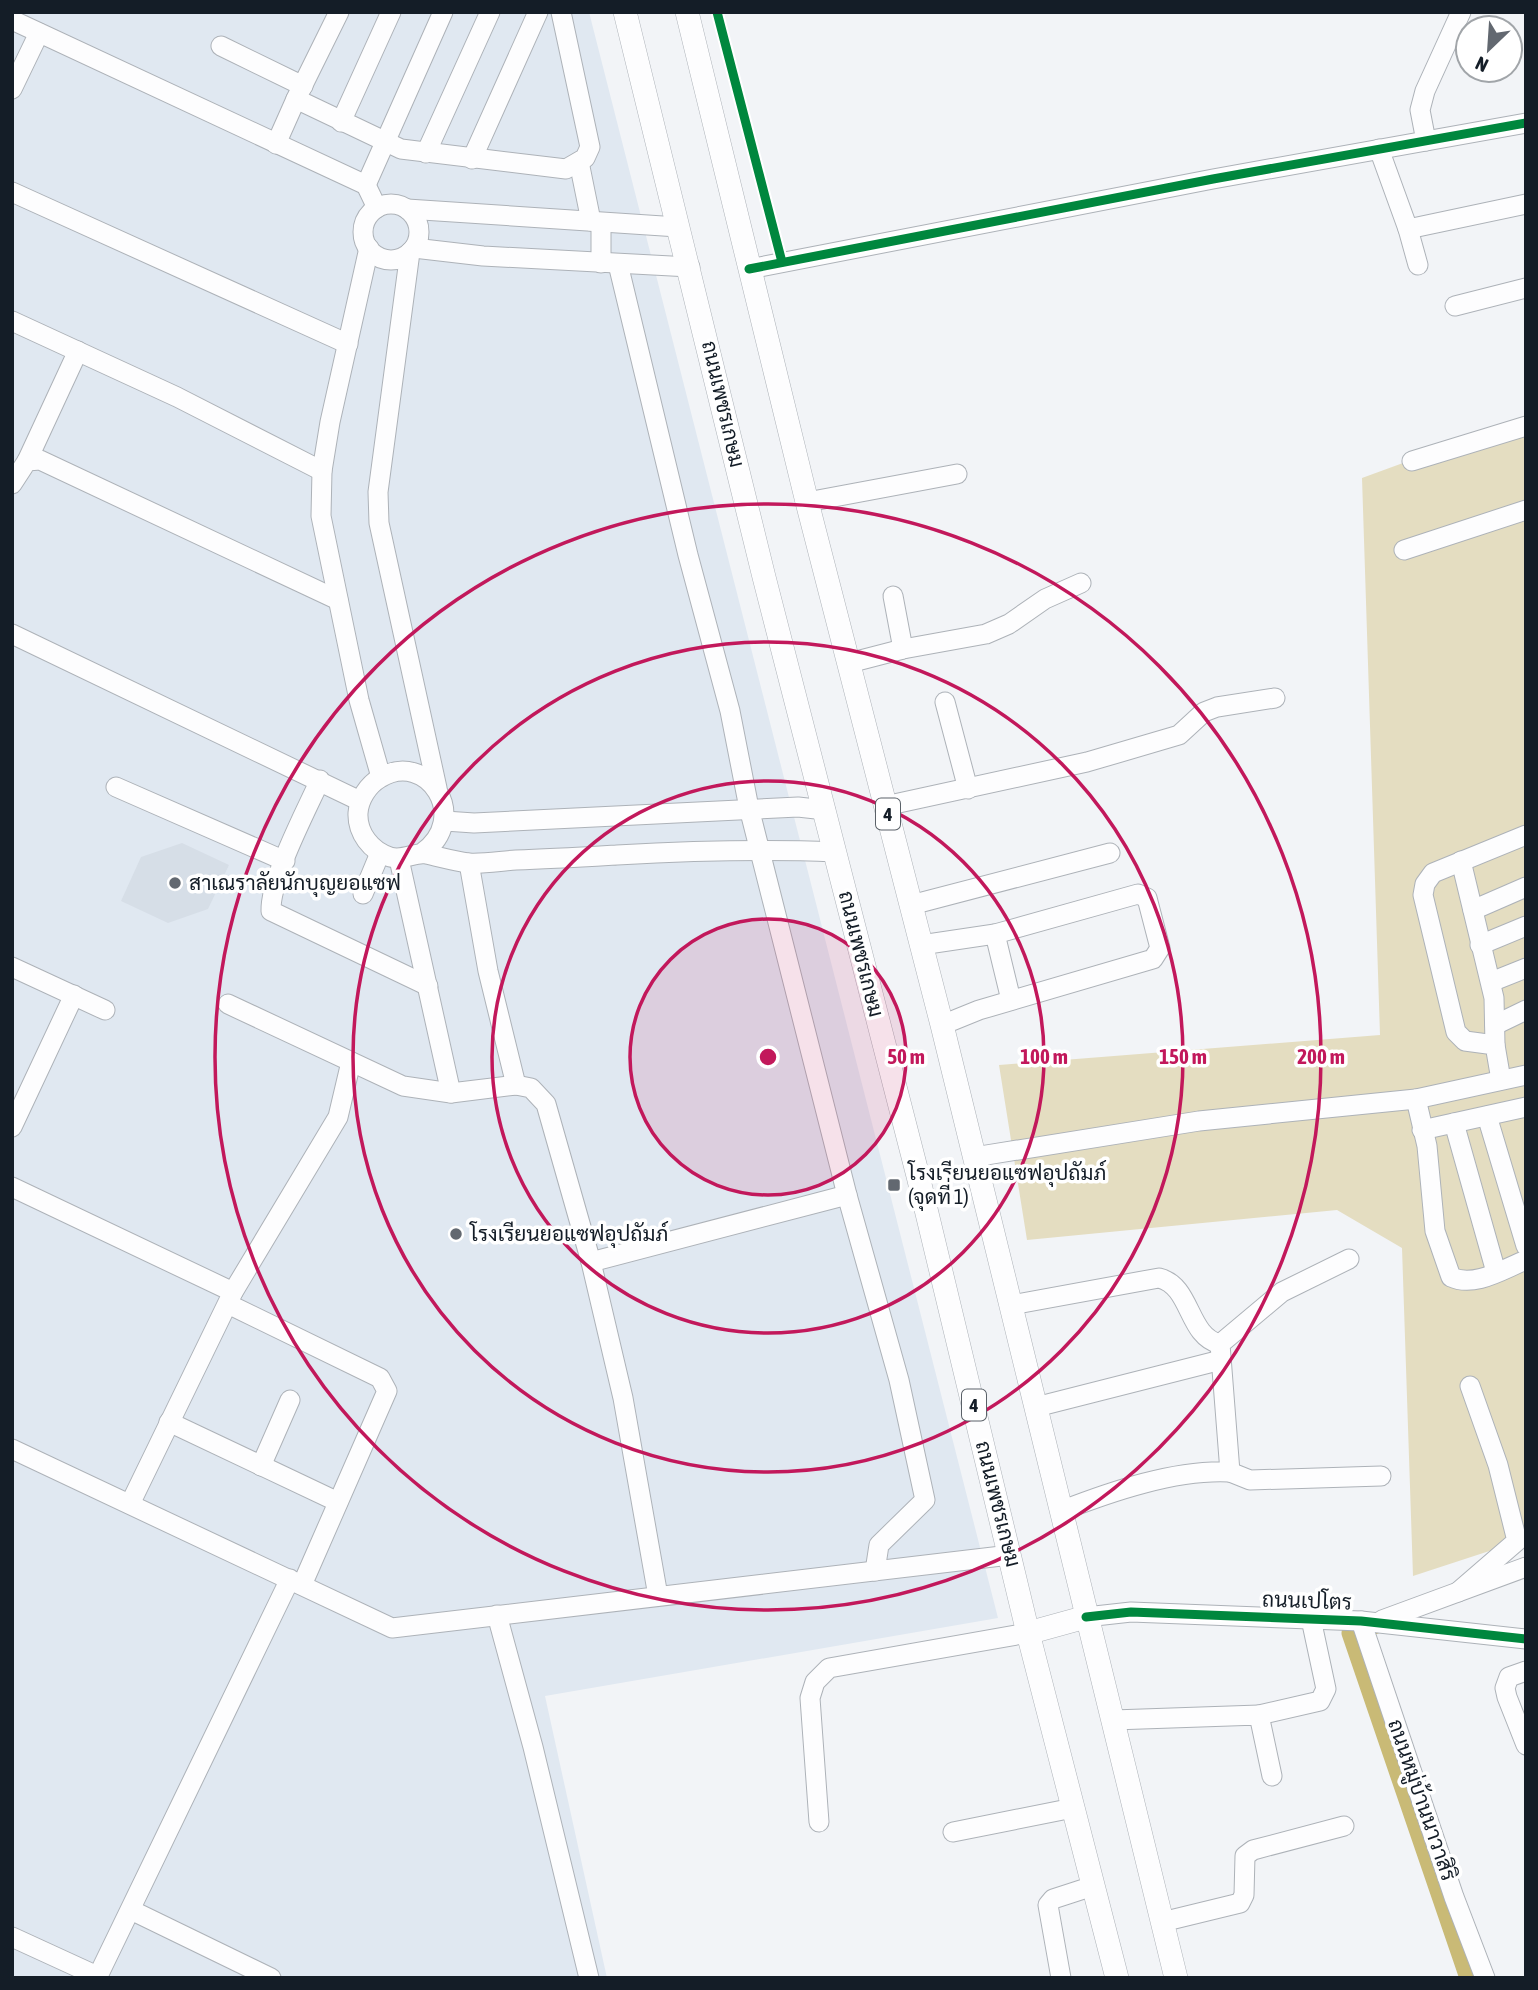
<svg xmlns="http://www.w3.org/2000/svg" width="1538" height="1990" font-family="'Asap Condensed',Sarabun,sans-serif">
	<rect width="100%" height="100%" fill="#f2f4f7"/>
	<path fill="#e0e8f1" d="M12 12H589L998 1618 545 1696 607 1978H12Z"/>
	<path fill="#e4ddc1" d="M1526 418V1539L1413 1576 1402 1248 1337 1210 1027 1240 999 1065 1380 1035 1362 478Z"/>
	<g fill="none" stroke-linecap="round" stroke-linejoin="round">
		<path stroke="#c9ba76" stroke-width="19" d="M1379 1623 1351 1633 1469 1978"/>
	</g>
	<path fill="#d6dee7" d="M182 843 229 865 208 909 168 923 121 901 141 857Z"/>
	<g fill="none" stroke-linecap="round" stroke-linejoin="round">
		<g stroke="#adb2b8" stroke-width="21">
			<g id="minor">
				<path d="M339 12 296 99 401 149 566 169 585 158 590 147 561 12"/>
				<path d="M12 20 366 185 377 208"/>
				<path d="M221 46 303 86"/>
				<path d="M12 89 39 33"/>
				<path d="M341 122 391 12"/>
				<path d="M1426 141 1420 110 1425 91 1461 12"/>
				<path d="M276 144 296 99"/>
				<path d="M1379 149 1408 229 1526 204"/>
				<path d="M426 153 490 12"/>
				<path d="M472 159 538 12"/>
				<path d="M579 162 591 221"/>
				<path d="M366 185 443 12"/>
				<path d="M12 192 348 344"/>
				<circle cx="391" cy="232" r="28"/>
				<path d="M407 209 678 227"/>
				<path d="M1408 229 1418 265"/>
				<path d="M369 248 330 422 322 471 321 516 359 700 381 777"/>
				<path d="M414 248 483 256 690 267"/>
				<path d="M410 252 378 492 379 523 437 788"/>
				<path d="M601 263V223"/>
				<path d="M618 264 688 555 730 711 749 808 847 1195 899 1380 925 1500 879 1545 875 1571"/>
				<path d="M749 269 1213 179 1526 123"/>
				<path d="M1455 306 1526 288"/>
				<path d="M12 321 177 397 322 471"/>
				<path d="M27 461 78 351"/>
				<path d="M1412 461 1526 426"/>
				<path d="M12 484 27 461 40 460 338 600"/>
				<path d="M807 502 957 474"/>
				<path d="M1404 550 1526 510"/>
				<path d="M893 596 903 649"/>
				<path d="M12 634 360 801"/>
				<path d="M849 663 903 649 986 634 1009 624 1045 599 1081 583"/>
				<path d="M945 702 968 789"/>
				<path d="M320 780C306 811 270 879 271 911L428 986"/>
				<path d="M116 787 285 861"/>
				<path d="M885 806 1087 762 1179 735 1204 712 1217 707 1275 698"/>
				<path d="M445 821 474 823 798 807 825 810"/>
				<path d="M422 853C472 818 427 749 380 778 368 785 359 799 358 813 357 833 371 851 390 857 403 861 415 852 426 854 440 857 454 861 468 863 484 864 500 861 516 860 550 859 583 857 617 855 690 851 762 849 835 852"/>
				<path d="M399 859 451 1093"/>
				<path d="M1461 861 1494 998 1495 1045"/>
				<path d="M469 863 488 971 516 1085"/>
				<path d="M363 894 380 853"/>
				<path d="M911 905 1110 853"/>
				<path d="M1473 910 1526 887"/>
				<path d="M995 934 1011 1000"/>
				<path d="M921 945 995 934 1138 894 1147 898 1160 948 1153 959 979 1010 942 1025"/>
				<path d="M1480 945 1526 926"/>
				<path d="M12 967 105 1010"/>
				<path d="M1491 982 1526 968"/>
				<path d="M228 1004 403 1086 451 1093 516 1085 531 1088 546 1104 591 1262 847 1195"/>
				<path d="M1495 1025 1526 1010"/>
				<path d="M1501 1080 1495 1045 1465 1041 1456 1032 1423 895 1425 884 1433 873 1526 835"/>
				<path d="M1416 1099 1427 1146 1435 1231 1451 1277C1475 1288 1503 1269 1526 1260"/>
				<path d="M1487 1116 1526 1246"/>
				<path d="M1454 1123 1496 1272"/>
				<path d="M12 1127 74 995"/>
				<path d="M1422 1130 1526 1107"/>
				<path d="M974 1157 1199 1121 1416 1099 1526 1075"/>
				<path d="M12 1187 233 1292"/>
				<path d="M591 1262 623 1398 658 1596"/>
				<path d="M228 1304 380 1378 387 1391 302 1585"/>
				<path d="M1011 1305 1159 1278C1192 1286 1187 1336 1220 1344"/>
				<path d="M1036 1407 1221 1360"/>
				<path d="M169 1422 338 1502"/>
				<path d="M12 1449 392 1628 1010 1555"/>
				<path d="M261 1466 290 1400"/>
				<path d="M1230 1472 1250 1480 1381 1476"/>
				<path d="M130 1504 233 1292 338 1117 351 1062"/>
				<path d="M1061 1511C1110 1492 1176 1469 1230 1472L1220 1344 1282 1292 1349 1259"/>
				<path d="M1458 1592 1517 1541 1498 1465 1470 1386"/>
				<path d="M497 1615 533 1747 589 1978"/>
				<path d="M1086 1617 1131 1612 1361 1621 1526 1639"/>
				<path d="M1382 1620 1526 1567"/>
				<path d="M1361 1621 1454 1897 1485 1978"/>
				<path d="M1526 1671 1509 1677 1505 1688 1507 1697 1526 1745"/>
				<path d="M1259 1715 1320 1701 1326 1689 1311 1619"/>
				<path d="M1113 1720 1259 1715 1272 1776"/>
				<path d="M819 1822 810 1698 815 1682 829 1668 1028 1633"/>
				<path d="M953 1832 1073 1808"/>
				<path d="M131 1910 271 1978"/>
				<path d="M1162 1922 1240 1903 1244 1895 1245 1856 1253 1850 1344 1826"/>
				<path d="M12 1937 97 1976"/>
				<path d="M97 1978 290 1579"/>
				<path d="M1061 1978 1048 1905 1053 1899 1093 1886"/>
			</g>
		</g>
		<g stroke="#adb2b8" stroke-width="24">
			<g id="major">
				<path d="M625 12 764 577 918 1176 1028 1633 1117 1978"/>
				<path d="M687 12 807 502 942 1025 1176 1978"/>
				<path d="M1028 1633 1086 1617"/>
			</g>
		</g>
		<use href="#minor" stroke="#fdfdfe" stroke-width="19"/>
		<use href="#major" stroke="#fdfdfe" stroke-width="23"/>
		<g stroke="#fff" stroke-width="13">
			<g id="cycleway">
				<path d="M717 12 782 262"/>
				<path d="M749 269 1213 179 1526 123"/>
				<path d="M1086 1617 1131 1612 1361 1621 1526 1639"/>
			</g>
		</g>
		<use href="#cycleway" stroke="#00873e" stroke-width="9"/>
	</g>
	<circle cx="768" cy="1057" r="138" fill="#c2185b" fill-opacity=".12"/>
	<g fill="none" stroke="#c2185b" stroke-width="3.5">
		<circle cx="768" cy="1057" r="138"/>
		<circle cx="768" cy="1057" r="276"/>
		<circle cx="768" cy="1057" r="415"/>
		<circle cx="768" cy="1057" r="553"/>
	</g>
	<g fill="#626870" stroke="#fff" stroke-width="2.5">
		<circle cx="175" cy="883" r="7"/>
		<rect x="887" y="1178" width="14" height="14" rx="3.5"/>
		<circle cx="456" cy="1234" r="7"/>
	</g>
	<g text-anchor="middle" stroke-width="7" stroke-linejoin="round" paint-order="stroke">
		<g fill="#fff" stroke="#5a6168" stroke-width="2">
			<rect x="876" y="798.5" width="24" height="31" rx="5"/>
			<rect x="962" y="1389.5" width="24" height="31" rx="5"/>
		</g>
		<g font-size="19" font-weight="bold" fill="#141d27">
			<text x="888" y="821">4</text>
			<text x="974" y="1412">4</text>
		</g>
		<g font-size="21" fill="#141d27" stroke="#fff">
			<text transform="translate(723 404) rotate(77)" y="7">ถนนเพชรเกษม</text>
			<text transform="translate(861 954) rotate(76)" y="7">ถนนเพชรเกษม</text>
			<text transform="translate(998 1504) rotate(76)" y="7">ถนนเพชรเกษม</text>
			<text transform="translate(1307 1601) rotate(2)" y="7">ถนนเปโตร</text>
			<text transform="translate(1422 1800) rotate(71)" y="7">ถนนหมู่บ้านนาวาสิริ</text>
		</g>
		<g font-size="21" fill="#141d27" stroke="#fff" text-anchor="start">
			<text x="189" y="890">สาเณราลัยนักบุญยอแซฟ</text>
			<text x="908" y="1180">โรงเรียนยอแซฟอุปถัมภ์<tspan x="908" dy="24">(จุดที่ 1)</tspan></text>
			<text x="470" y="1241">โรงเรียนยอแซฟอุปถัมภ์</text>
		</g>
	</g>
	<circle cx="768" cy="1057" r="10" fill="#c2185b" stroke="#fff" stroke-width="3.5"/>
	<g font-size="21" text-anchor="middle" font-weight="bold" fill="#c2185b" stroke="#fff" stroke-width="7" stroke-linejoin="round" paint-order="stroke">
		<text x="906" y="1064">50 m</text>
		<text x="1044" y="1064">100 m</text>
		<text x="1183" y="1064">150 m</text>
		<text x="1321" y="1064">200 m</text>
	</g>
	<rect width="1538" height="1990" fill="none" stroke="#141d27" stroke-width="28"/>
	<g transform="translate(1489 49) rotate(205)"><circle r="33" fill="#ffffff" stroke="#a1a5a9" stroke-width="2"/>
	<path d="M0-5L12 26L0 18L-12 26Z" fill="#626870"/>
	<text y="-10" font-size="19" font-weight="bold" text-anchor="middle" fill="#141d27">N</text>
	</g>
</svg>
